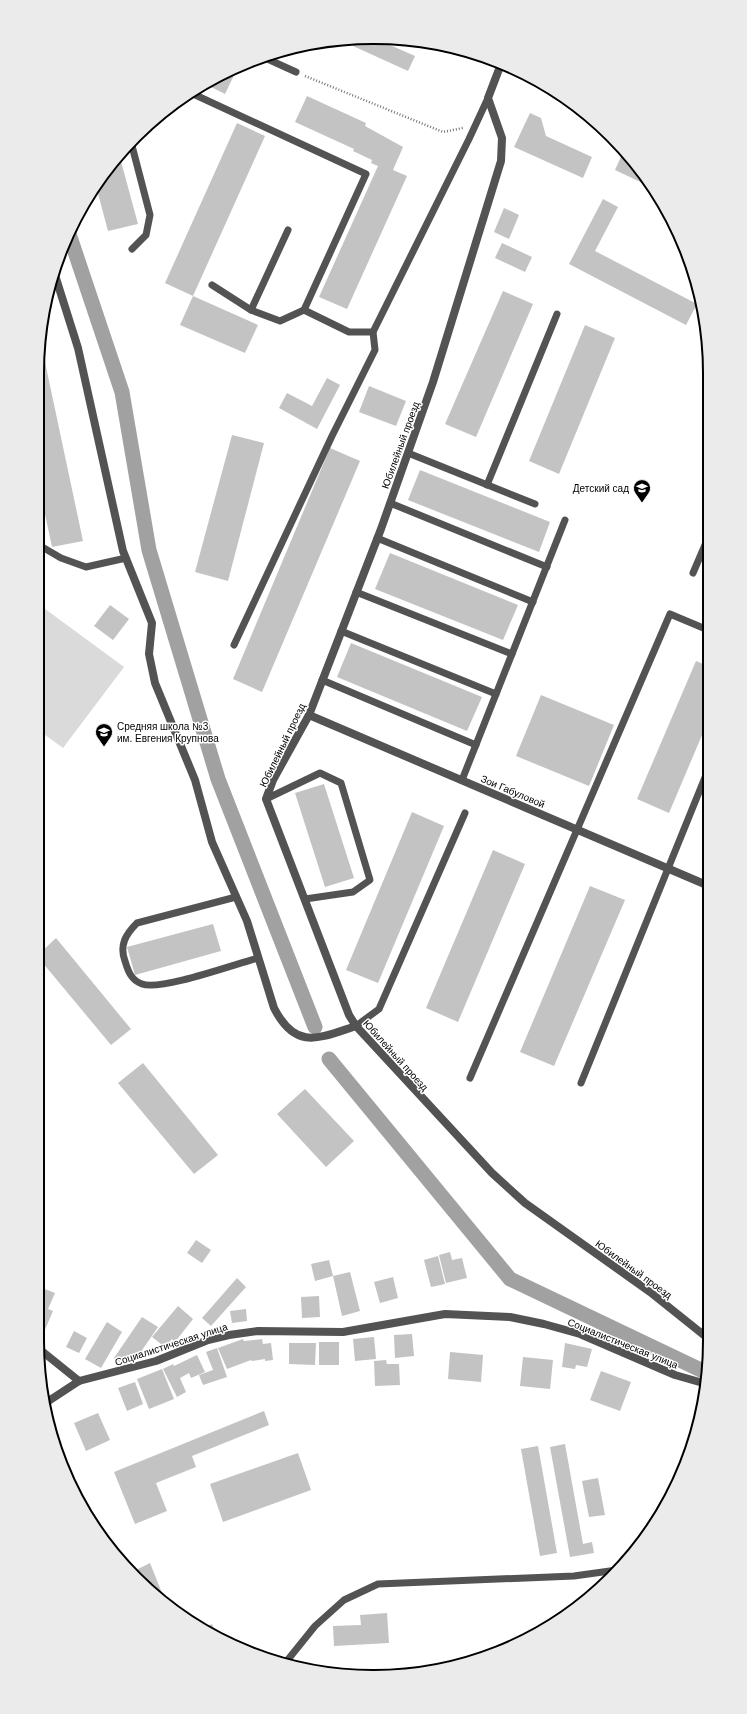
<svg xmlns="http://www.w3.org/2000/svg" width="747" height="1714" font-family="Arial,sans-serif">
	<rect width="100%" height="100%" fill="#fff"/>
	<path fill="#dadada" d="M37 603 124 667 63 748 37 729Z"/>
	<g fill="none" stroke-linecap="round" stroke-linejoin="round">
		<g stroke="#a1a1a1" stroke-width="15">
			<path d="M69 234 122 392 149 550 218 779 315 1027"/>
			<path d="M329 1059 510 1279 705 1372"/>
		</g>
	</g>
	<g fill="#c3c3c3">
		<path d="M356 38H374L415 56 408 71 353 46Z"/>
		<path d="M238 67 225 94 205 84 225 72Z"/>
		<path d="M307 96 366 123 365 126 403 147 393 170 407 176 347 309 319 297 378 166 371 163 372 160 353 151 354 149 295 122Z"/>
		<path d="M530 113 541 118 546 136 592 157 583 178 514 147Z"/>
		<path d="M237 123 265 136 193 296 165 283Z"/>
		<path d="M623 152 640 168 651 187 615 170Z"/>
		<path d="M119 154 138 224 108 231 96 186Z"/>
		<path d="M603 199 618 207 595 251 697 304 686 325 569 264Z"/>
		<path d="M504 208 519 215 509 239 494 232Z"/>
		<path d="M502 243 532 257 525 272 495 258Z"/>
		<path d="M503 291 533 304 476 437 445 424Z"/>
		<path d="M193 296 258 325 245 353 180 325Z"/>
		<path d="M585 325 615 338 559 474 529 461Z"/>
		<path d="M45 362 83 541 52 547 37 477V373L39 363Z"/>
		<path d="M327 378 340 385 317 429 279 408 287 393 312 406Z"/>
		<path d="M369 386 406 401 396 426 359 412Z"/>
		<path d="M232 435 264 443 228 581 195 572Z"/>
		<path d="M330 448 360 461 262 692 233 679Z"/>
		<path d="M420 470 550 522 539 552 408 500Z"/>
		<path d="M390 553 518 605 503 640 375 589Z"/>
		<path d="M110 605 129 619 113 640 94 626Z"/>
		<path d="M351 643 482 697 467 731 337 677Z"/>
		<path d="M696 661 708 666V721L669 813 637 799Z"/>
		<path d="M541 695 614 725 589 786 516 756Z"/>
		<path d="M324 784 354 878 325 887 295 793Z"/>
		<path d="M412 812 444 826 378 983 346 970Z"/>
		<path d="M493 850 525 864 458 1022 426 1008Z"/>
		<path d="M590 886 625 900 554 1066 520 1052Z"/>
		<path d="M213 924 221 951 135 975 127 947Z"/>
		<path d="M56 938 131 1029 111 1045 37 956Z"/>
		<path d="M143 1063 218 1155 194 1174 118 1083Z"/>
		<path d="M305 1089 354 1141 326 1167 277 1114Z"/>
		<path d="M196 1240 211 1250 202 1263 187 1253Z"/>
		<path d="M450 1252 452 1260 462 1258 467 1278 446 1283 439 1255Z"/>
		<path d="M438 1256 445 1284 431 1287 424 1260Z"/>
		<path d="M329 1260 333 1276 315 1281 311 1264Z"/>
		<path d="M350 1272 360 1311 342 1316 333 1276Z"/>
		<path d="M393 1277 398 1298 380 1303 374 1282Z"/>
		<path d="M237 1278 246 1287 211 1326 202 1318Z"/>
		<path d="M42 1288 55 1293 48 1309 53 1311 44 1332 37 1328V1299Z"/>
		<path d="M319 1296 320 1317 302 1318 301 1297Z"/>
		<path d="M178 1306 193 1319 175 1342 172 1339 165 1347 152 1337Z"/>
		<path d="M246 1309 247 1321 232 1323 230 1311Z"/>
		<path d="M142 1317 158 1327 136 1359 121 1363 114 1358Z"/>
		<path d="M107 1322 122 1332 101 1368 85 1359Z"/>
		<path d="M74 1331 87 1338 79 1353 66 1347Z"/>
		<path d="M412 1334 414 1356 395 1358 394 1335Z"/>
		<path d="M374 1337 376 1359 355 1361 353 1339Z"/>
		<path d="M243 1339 244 1341 262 1339 263 1344 271 1343 273 1360 265 1361V1359L252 1361 251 1360 227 1369 218 1348Z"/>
		<rect x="319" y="1342" width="20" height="23"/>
		<path d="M289 1343H316L315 1365 289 1364Z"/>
		<path d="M565 1343 592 1349 587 1367 576 1365 575 1369 562 1367Z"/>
		<path d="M217 1348 227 1377 203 1385 199 1375 213 1370 206 1352Z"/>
		<path d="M450 1352 483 1355 481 1382 448 1379Z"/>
		<path d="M197 1355 205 1372 191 1378 189 1373 180 1378 186 1392 177 1397 163 1369 173 1364 177 1372 174 1366Z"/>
		<path d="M523 1357 553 1360 550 1389 520 1386Z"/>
		<path d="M386 1360 387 1364H399L400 1385 375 1386 374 1361Z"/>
		<path d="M162 1369 174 1399 149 1409 137 1379Z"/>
		<path d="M601 1371 631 1382 620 1411 590 1400Z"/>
		<path d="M135 1382 143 1404 127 1411 118 1388Z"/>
		<path d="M264 1411 269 1425 192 1456 196 1467 156 1483 167 1511 135 1524 114 1472Z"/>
		<path d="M98 1413 110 1440 86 1451 74 1423Z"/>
		<path d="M565 1444 583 1544 592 1542 594 1553 570 1557 550 1447Z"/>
		<path d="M538 1446 557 1553 540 1556 521 1449Z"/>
		<path d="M298 1453 311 1490 223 1522 210 1484Z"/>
		<path d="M598 1478 605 1515 589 1517 582 1481Z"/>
		<path d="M150 1563 164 1598 132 1572Z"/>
		<path d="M387 1613 389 1643 334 1646 333 1626 361 1625 360 1615Z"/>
		<path d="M212 1624 217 1636 201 1629Z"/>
	</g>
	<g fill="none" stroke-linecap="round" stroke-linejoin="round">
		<path stroke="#757575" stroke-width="2.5" stroke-dasharray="1 2" stroke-linecap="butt" d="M305 76 443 132 463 128"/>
		<g stroke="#535353" stroke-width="7">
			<path d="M263 57 296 72"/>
			<path d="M191 93 366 174 304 310"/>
			<path d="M131 142 150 215 146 235 132 249"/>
			<path d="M212 285 251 310 280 321 304 310 349 332H373L469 139 488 98"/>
			<path d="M251 310 288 230"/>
			<path d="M408 453 535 504"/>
			<path d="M487 485 557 314"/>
			<path d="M390 503 547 567"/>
			<path d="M377 538 533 602"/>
			<path d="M37 544 61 558 86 567 126 558"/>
			<path d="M693 573 708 538"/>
			<path d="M356 592 512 654"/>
			<path d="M341 631 496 694"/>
			<path d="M234 645 332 436 375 350 373 332"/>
			<path d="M322 680 476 745"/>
			<path d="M462 780 565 520"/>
			<path d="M266 799 320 773 341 783 370 880 353 892 305 899"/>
			<path d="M236 897 137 923C126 934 119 945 125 961 128 971 131 980 142 984 161 991 235 964 258 958"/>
			<path d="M356 1026 379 1009 465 813"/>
			<path d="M470 1078 670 614 708 630"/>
			<path d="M581 1083 708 770"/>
			<path d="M286 1662 315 1626 344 1600 378 1584 574 1576 617 1570"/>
		</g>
		<g stroke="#535353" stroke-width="8">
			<path d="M501 64 488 98 502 138 501 161 433 382 381 529 309 715 273 780 266 799 349 1015 356 1026 492 1173 525 1203 650 1292 710 1340"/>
			<path d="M54 272 78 348 123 551 152 623 149 654 155 683 195 780 212 842 247 921 274 1008C296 1051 319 1038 356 1026"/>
			<path d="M309 715 709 886"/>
			<path d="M703 1334 710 1321"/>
			<path d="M38 1348 79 1381"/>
			<path d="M47 1402 79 1381 156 1361 208 1340 229 1335 258 1331 343 1332 445 1314 510 1317 544 1324 580 1334 675 1375 703 1383"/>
		</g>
	</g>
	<defs>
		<g id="school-pin" transform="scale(0.9)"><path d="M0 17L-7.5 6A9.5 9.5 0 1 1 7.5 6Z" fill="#000" stroke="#fff"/><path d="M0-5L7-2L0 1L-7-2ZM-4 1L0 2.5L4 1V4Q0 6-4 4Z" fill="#fff"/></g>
	</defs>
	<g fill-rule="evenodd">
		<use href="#school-pin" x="642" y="488"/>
		<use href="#school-pin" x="104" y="732"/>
	</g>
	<g text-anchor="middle" stroke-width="3" stroke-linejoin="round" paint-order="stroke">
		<g font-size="10" fill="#000" stroke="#fff">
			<text transform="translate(400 445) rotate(-70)" y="4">Юбилейный проезд</text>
			<text transform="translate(282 745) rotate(-64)" y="4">Юбилейный проезд</text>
			<text transform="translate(513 791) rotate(23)" y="4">Зои Габуловой</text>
			<text transform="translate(396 1055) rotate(48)" y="4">Юбилейный проезд</text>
			<text transform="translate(634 1269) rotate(36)" y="4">Юбилейный проезд</text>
			<text transform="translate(623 1343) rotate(22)" y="4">Социалистическая улица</text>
			<text transform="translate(171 1344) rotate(-18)" y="4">Социалистическая улица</text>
		</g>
		<g font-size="10" fill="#000" stroke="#fff" text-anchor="end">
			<text x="629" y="492">Детский сад</text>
			<text x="117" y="730" text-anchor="start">Средняя школа №3<tspan x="117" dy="12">им. Евгения Крупнова</tspan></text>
		</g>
	</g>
	<path d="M0 0H747V1714H0ZM373 44H374A329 329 0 0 1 703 373V1341A329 329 0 0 1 374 1670H373A329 329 0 0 1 44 1341V373A329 329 0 0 1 373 44Z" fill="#ebebeb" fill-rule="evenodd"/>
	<path fill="none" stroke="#000" stroke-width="2" d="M373 44H374A329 329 0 0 1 703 373V1341A329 329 0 0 1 374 1670H373A329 329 0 0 1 44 1341V373A329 329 0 0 1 373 44Z"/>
</svg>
